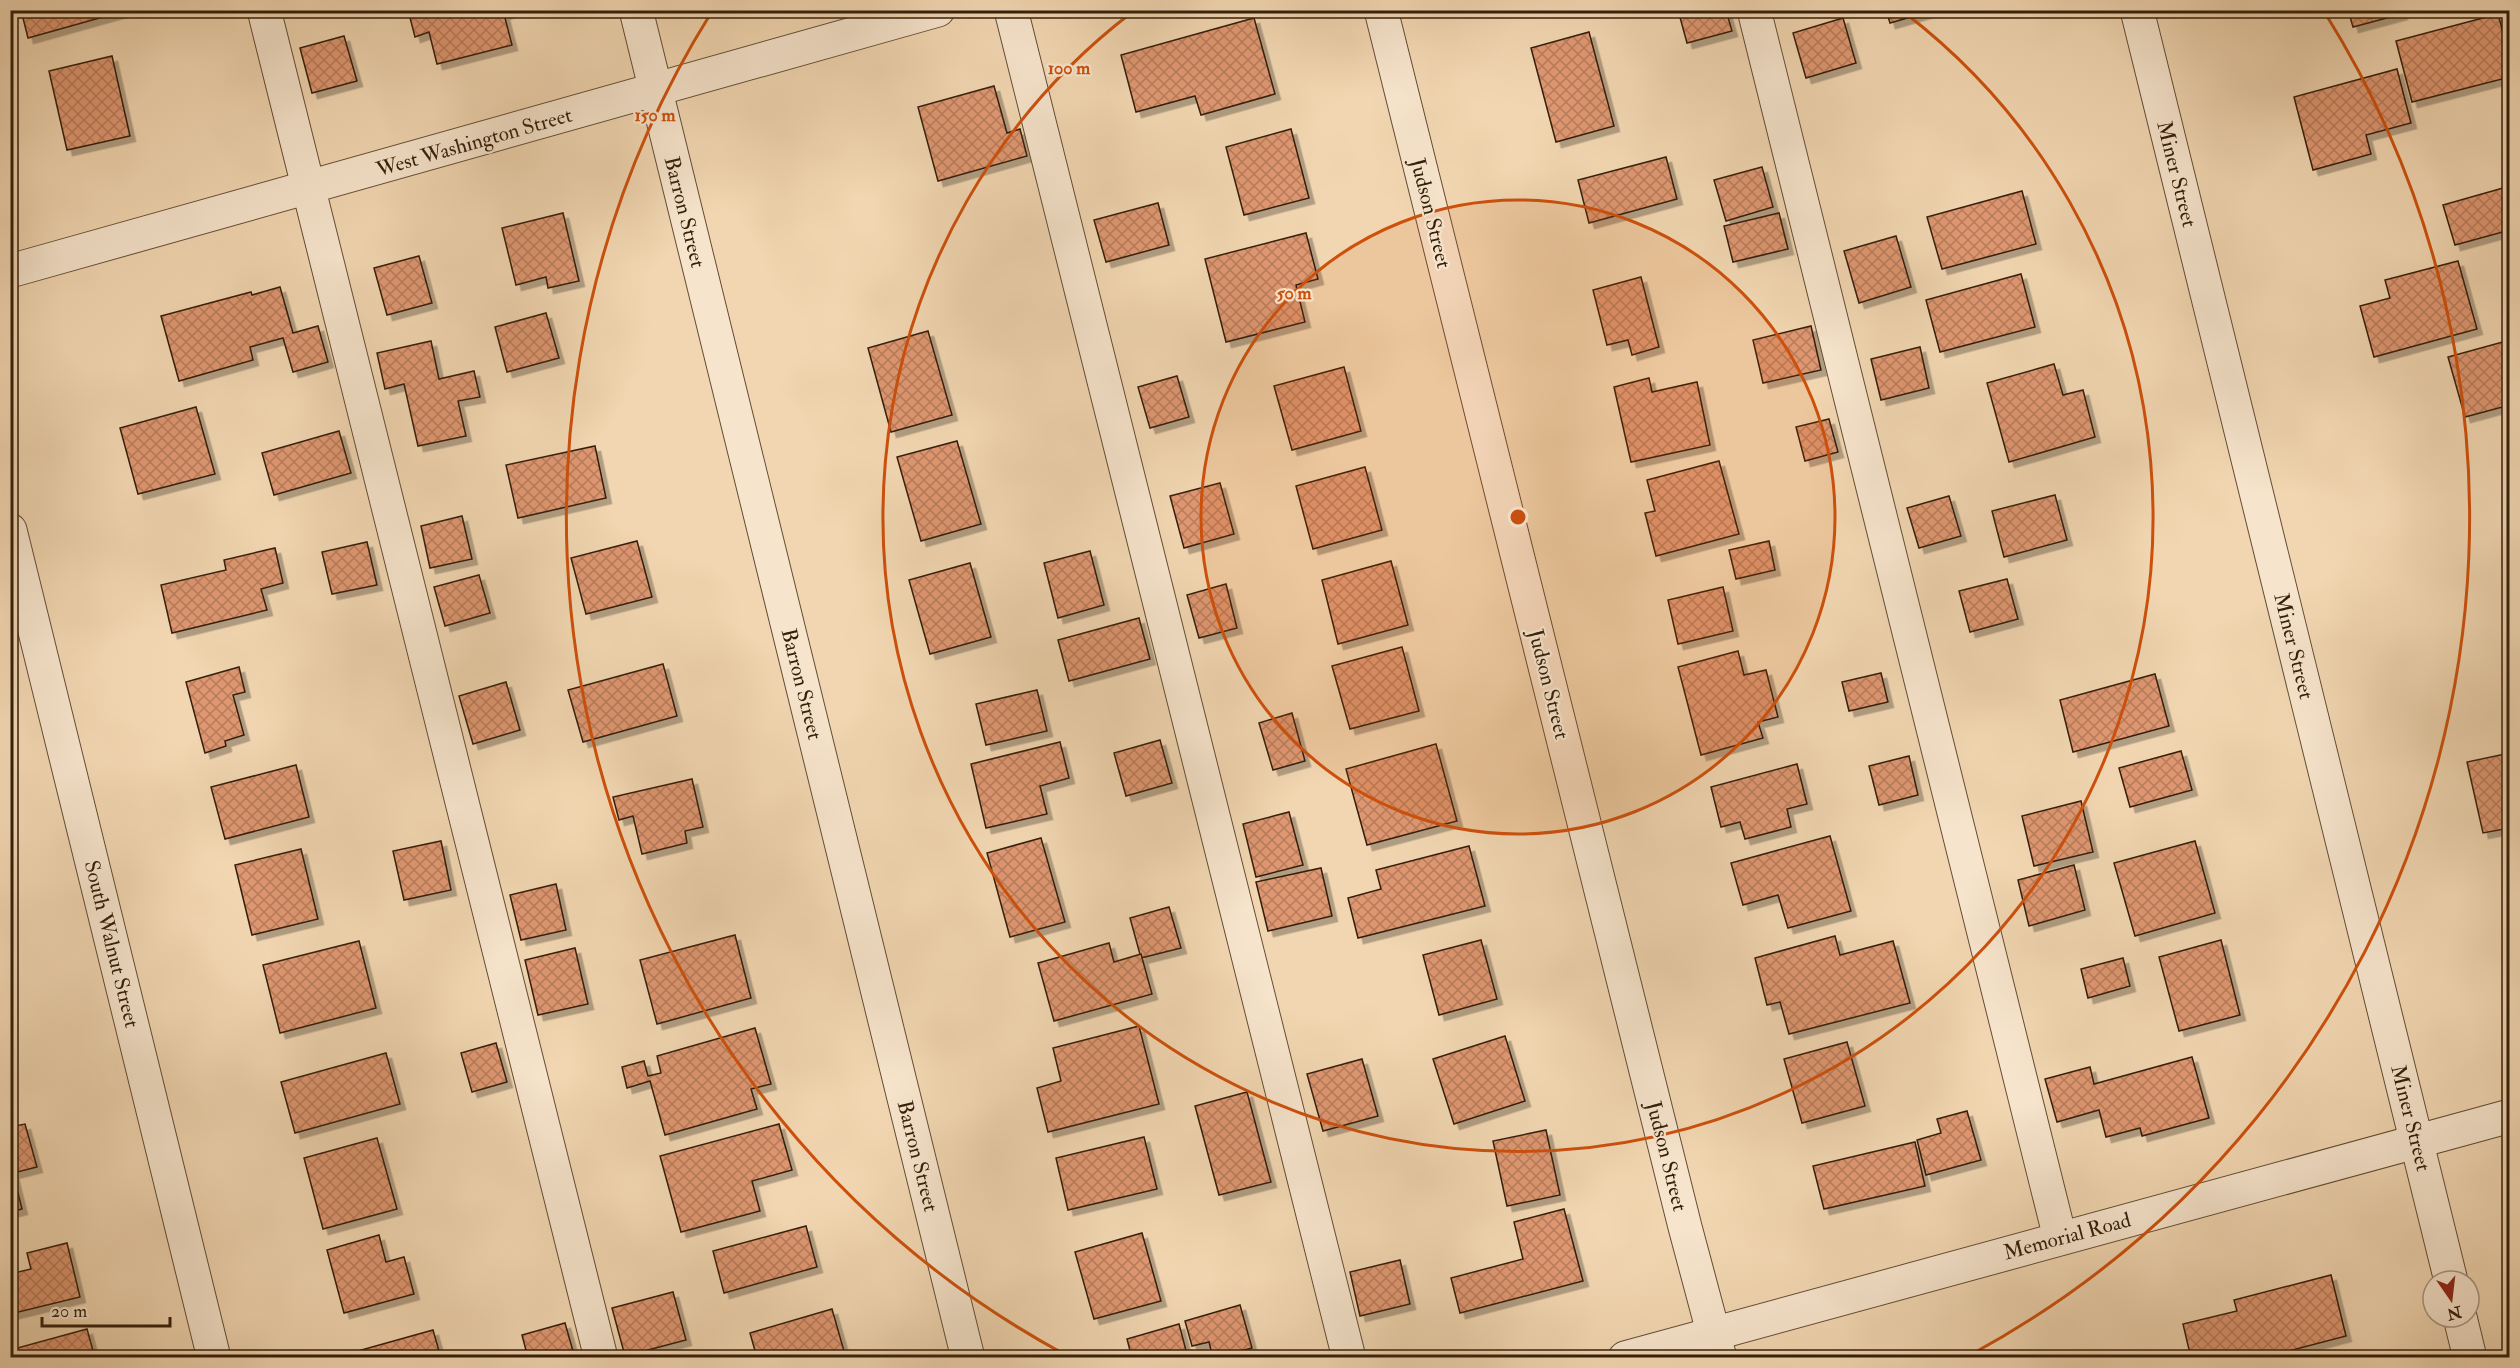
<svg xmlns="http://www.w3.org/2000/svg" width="2520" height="1368" font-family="'IM FELL Double Pica',serif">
	<defs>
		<pattern id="building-cross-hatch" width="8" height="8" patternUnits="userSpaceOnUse" patternTransform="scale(1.5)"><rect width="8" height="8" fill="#df9771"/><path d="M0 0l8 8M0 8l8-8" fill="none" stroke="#b67b5b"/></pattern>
		<filter id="shadow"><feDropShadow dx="5.5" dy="5.5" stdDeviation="0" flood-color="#0004"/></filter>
	</defs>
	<rect width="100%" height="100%" fill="#f1d6b1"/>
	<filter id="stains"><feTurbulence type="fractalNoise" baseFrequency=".00333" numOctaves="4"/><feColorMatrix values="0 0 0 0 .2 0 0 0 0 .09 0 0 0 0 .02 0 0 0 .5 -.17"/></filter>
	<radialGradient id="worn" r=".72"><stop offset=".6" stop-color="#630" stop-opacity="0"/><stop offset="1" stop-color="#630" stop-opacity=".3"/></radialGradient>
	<g fill="url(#building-cross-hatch)" stroke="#341f0b" stroke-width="1.5" filter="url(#shadow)">
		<path d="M21 10H120L121 12 28 38Z"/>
		<path d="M408 10H515L504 14 512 45 437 64 429 32 415 37Z"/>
		<path d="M1678 10H1726L1732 31 1687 43Z"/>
		<path d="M1886 10H1935L1890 23Z"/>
		<path d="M2348 10H2401L2402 14 2353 27Z"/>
		<path d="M2498 14 2510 59V77L2412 102 2396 41Z"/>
		<path d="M1254 18 1275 94 1201 115 1195 96 1136 112 1121 55Z"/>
		<path d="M1843 18 1856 63 1806 78 1793 33Z"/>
		<path d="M1589 32 1614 126 1556 142 1531 48Z"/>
		<path d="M344 36 357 81 312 93 300 48Z"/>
		<path d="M112 56 130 136 67 150 49 71Z"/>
		<path d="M2397 69 2411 123 2366 135 2371 154 2313 170 2294 97Z"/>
		<path d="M994 86 1007 133 1020 129 1027 156 938 181 918 107Z"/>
		<path d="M1291 129 1309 198 1244 215 1226 147Z"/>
		<path d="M1666 157 1677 199 1589 223 1578 180Z"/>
		<path d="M1762 167 1773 207 1726 221 1714 180Z"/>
		<path d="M2510 186V230L2455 245 2443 205Z"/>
		<path d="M2022 191 2036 244 1942 269 1927 217Z"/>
		<path d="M1158 203 1169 245 1106 262 1094 220Z"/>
		<path d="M563 213 579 281 548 288 546 277 516 285 502 228Z"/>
		<path d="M1779 213 1788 249 1733 262 1724 226Z"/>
		<path d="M1306 233 1318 279 1296 285 1305 322 1226 342 1205 259Z"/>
		<path d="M1896 236 1911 287 1859 303 1844 251Z"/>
		<path d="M419 256 432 303 387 315 374 268Z"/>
		<path d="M2458 261 2477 329 2374 357 2360 306 2390 298 2385 280Z"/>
		<path d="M2021 274 2035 327 1940 352 1926 300Z"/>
		<path d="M1641 277 1659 347 1632 355 1628 340 1607 345 1593 290Z"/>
		<path d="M280 287 293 333 318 326 328 362 293 372 283 338 250 347 253 360 179 381 161 316 251 292 252 295Z"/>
		<path d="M546 313 559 358 507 372 495 327Z"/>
		<path d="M1811 326 1821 370 1763 383 1753 340Z"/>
		<path d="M928 331 952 415 891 432 868 348Z"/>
		<path d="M2510 340V405L2465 417 2448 357Z"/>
		<path d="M431 341 439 379 474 371 480 397 458 401 466 436 418 446 404 384 385 389 377 353Z"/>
		<path d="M1920 347 1929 388 1881 400 1871 359Z"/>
		<path d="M2054 364 2063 395 2083 390 2095 437 2009 462 1987 383Z"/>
		<path d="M1344 367 1361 431 1292 450 1274 386Z"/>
		<path d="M1177 376 1189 417 1150 428 1138 387Z"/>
		<path d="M1649 378 1652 392 1697 382 1710 445 1631 462 1614 387Z"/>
		<path d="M196 407 215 474 138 494 120 428Z"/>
		<path d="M1829 419 1838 452 1805 461 1796 427Z"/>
		<path d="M339 431 351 473 274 495 262 453Z"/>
		<path d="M957 441 981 524 921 541 897 457Z"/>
		<path d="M595 446 606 498 518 518 506 465Z"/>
		<path d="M1719 461 1739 534 1656 556 1645 513 1655 511 1647 480Z"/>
		<path d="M1365 467 1382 530 1313 549 1296 486Z"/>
		<path d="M1220 483 1234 534 1184 548 1170 496Z"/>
		<path d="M2055 495 2067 540 2004 557 1992 511Z"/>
		<path d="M1949 496 1961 536 1919 548 1907 508Z"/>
		<path d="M462 516 472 559 430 568 421 526Z"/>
		<path d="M637 541 652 597 586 614 571 558Z"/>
		<path d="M1769 541 1775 570 1736 579 1729 550Z"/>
		<path d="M367 542 377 585 332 594 322 552Z"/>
		<path d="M275 548 283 583 261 589 267 610 172 633 161 585 226 570 224 560Z"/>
		<path d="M1090 551 1104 605 1058 618 1044 563Z"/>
		<path d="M1391 561 1408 625 1338 644 1322 580Z"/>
		<path d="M970 563 991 637 930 654 909 580Z"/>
		<path d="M479 575 490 613 445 626 434 587Z"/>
		<path d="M2007 579 2018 619 1970 632 1959 591Z"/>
		<path d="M1226 584 1237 628 1199 638 1187 595Z"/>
		<path d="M1723 587 1733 631 1678 644 1668 600Z"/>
		<path d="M1139 618 1150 659 1069 681 1058 640Z"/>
		<path d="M1402 647 1419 711 1350 729 1332 666Z"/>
		<path d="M1738 651 1744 675 1766 670 1778 717 1758 722 1763 738 1701 755 1678 667Z"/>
		<path d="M663 664 677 716 583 742 568 690Z"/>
		<path d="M239 667 245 692 233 695 244 735 225 741 226 746 205 753 186 682Z"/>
		<path d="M1881 673 1888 702 1849 711 1842 682Z"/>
		<path d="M2155 674 2169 726 2073 752 2060 700Z"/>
		<path d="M506 682 520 730 473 744 459 696Z"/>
		<path d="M1037 690 1047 731 986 745 976 704Z"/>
		<path d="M1292 713 1305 761 1273 770 1259 723Z"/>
		<path d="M1160 740 1172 783 1126 796 1114 753Z"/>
		<path d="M1060 742 1069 778 1040 786 1047 814 986 828 971 764Z"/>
		<path d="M1436 744 1457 821 1367 845 1346 769Z"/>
		<path d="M2181 751 2192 790 2130 807 2119 768Z"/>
		<path d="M2510 753V828L2483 833 2467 762Z"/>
		<path d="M1909 756 1918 795 1879 805 1869 766Z"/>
		<path d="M1797 764 1807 804 1787 809 1791 827 1745 839 1740 822 1721 827 1711 787Z"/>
		<path d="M296 765 309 817 225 839 211 787Z"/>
		<path d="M692 779 703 827 685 831 687 843 642 854 633 816 619 820 613 797Z"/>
		<path d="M2081 801 2093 852 2034 866 2022 816Z"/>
		<path d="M1289 812 1303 865 1256 877 1243 824Z"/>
		<path d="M1830 836 1851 911 1788 928 1778 895 1743 905 1731 863Z"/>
		<path d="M1041 838 1065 922 1010 937 987 853Z"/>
		<path d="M441 841 451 890 404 900 393 851Z"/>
		<path d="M2195 841 2215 913 2135 936 2114 863Z"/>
		<path d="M1469 846 1485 906 1358 938 1348 898 1381 889 1376 870Z"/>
		<path d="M301 849 318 919 252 935 235 865Z"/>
		<path d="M2074 865 2085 910 2029 926 2018 880Z"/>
		<path d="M1321 868 1332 916 1268 931 1256 882Z"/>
		<path d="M556 884 566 930 521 940 510 895Z"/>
		<path d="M1169 907 1181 948 1141 958 1130 918Z"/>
		<path d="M735 935 751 998 657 1024 640 960Z"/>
		<path d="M1835 936 1840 955 1893 941 1910 1003 1789 1034 1780 1002 1767 1005 1755 958Z"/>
		<path d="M1481 940 1497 999 1439 1015 1423 955Z"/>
		<path d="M2221 940 2240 1015 2179 1031 2159 957Z"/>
		<path d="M359 941 376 1008 280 1033 263 965Z"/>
		<path d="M1109 943 1114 962 1141 954 1152 994 1054 1021 1038 963Z"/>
		<path d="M575 948 588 1004 538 1015 525 960Z"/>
		<path d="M2123 958 2130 986 2088 998 2081 969Z"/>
		<path d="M1139 1026 1159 1104 1048 1132 1037 1088 1061 1081 1053 1048Z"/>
		<path d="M755 1028 771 1084 751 1089 757 1109 665 1135 650 1081 627 1088 622 1067 644 1061 648 1076 661 1073 657 1056Z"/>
		<path d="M1505 1036 1525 1101 1454 1124 1433 1059Z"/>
		<path d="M1847 1042 1865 1106 1802 1123 1784 1059Z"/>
		<path d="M496 1043 507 1082 472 1092 461 1053Z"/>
		<path d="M386 1053 400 1104 295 1133 281 1082Z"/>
		<path d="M2192 1057 2209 1118 2142 1136 2140 1128 2106 1137 2099 1110 2057 1122 2045 1079 2090 1067 2094 1084Z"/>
		<path d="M1362 1059 1378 1116 1323 1131 1307 1074Z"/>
		<path d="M1247 1092 1271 1182 1219 1195 1195 1106Z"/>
		<path d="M1967 1111 1981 1160 1926 1175 1917 1140 1941 1133 1937 1119Z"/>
		<path d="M25 1124 37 1167 13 1173 22 1209 10 1212V1127Z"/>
		<path d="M779 1124 792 1170 752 1181 760 1211 681 1232 660 1156Z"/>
		<path d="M1546 1130 1560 1195 1507 1206 1493 1141Z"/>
		<path d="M1144 1137 1157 1189 1068 1210 1056 1158Z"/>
		<path d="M377 1138 397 1209 323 1229 304 1158Z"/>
		<path d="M1915 1142 1925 1186 1824 1209 1813 1166Z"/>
		<path d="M1564 1209 1583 1281 1460 1313 1451 1278 1523 1259 1514 1222Z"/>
		<path d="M806 1226 817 1267 724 1293 713 1251Z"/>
		<path d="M1142 1233 1161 1301 1094 1319 1075 1252Z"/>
		<path d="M379 1235 386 1262 404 1257 414 1294 344 1313 327 1250Z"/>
		<path d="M67 1243 80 1297 10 1314V1274L31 1269 27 1253Z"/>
		<path d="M1400 1260 1410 1304 1360 1316 1350 1272Z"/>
		<path d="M2331 1275 2346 1336 2262 1358H2191L2183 1324 2237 1311 2234 1300Z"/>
		<path d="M673 1292 686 1340 625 1356 612 1308Z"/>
		<path d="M1240 1305 1252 1348 1213 1358 1209 1342 1192 1346 1185 1321Z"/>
		<path d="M832 1309 846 1358H757L750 1333Z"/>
		<path d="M565 1323 575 1358H528L522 1335Z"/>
		<path d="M1179 1324 1188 1358H1132L1127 1339Z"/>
		<path d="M87 1329 95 1358H10V1350Z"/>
		<path d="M433 1330 441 1358H348L347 1354Z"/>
	</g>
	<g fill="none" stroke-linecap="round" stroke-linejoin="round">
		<g stroke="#634d34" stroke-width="35">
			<g id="minor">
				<path d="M264 10 601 1358"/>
				<path d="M636 10 968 1358"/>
				<path d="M1011 10 1349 1358"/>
				<path d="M1381 10 1685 1227 1720 1358"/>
				<path d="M1754 10 2060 1238"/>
				<path d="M2137 10 2451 1281"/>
				<path d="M10 271 938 10"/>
				<path d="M10 530 214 1358"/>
				<path d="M2460 1317 2470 1358"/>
				<path d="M1625 1358 2510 1116"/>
			</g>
		</g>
		<use href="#minor" stroke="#f6e4cc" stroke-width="33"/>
	</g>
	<circle cx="1518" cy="517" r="317" fill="#cd500c" fill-opacity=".12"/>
	<g fill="none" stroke="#cd500c" stroke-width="3">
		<circle cx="1518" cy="517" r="317"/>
		<path d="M1905 13A635 635 0 1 1 1131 13"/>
		<path d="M1064 1354A952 952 0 0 1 711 13M2325 13A952 952 0 0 1 1972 1354"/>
	</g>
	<g text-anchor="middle" stroke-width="4.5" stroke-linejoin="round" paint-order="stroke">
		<g font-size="21" fill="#341f0b" stroke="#f6e4cc">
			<text transform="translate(474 142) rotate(-16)" y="7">West Washington Street</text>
			<text transform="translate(2177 174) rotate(76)" y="7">Miner Street</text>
			<text transform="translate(685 212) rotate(76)" y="7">Barron Street</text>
			<text transform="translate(1431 213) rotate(76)" y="7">Judson Street</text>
			<text transform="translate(2294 646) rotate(76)" y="7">Miner Street</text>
			<text transform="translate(802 684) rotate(76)" y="7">Barron Street</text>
			<text transform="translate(1549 684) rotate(76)" y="7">Judson Street</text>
			<text transform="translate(112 944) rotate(76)" y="7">South Walnut Street</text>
			<text transform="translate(2411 1118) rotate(76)" y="7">Miner Street</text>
			<text transform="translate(918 1156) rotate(76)" y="7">Barron Street</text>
			<text transform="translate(1667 1156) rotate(76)" y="7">Judson Street</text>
			<text transform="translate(2067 1236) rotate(-15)" y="7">Memorial Road</text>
		</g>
	</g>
	<circle cx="1518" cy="517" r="9" fill="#cd500c" stroke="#f6e4cc" stroke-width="3"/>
	<g font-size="18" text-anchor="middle" font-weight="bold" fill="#cd500c" stroke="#f6e4cc" stroke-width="4.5" stroke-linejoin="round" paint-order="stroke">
		<text x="1069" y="74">100 m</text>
		<text x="655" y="121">150 m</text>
		<text x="1294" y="299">50 m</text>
	</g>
	<rect width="2520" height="1368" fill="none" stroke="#f1d6b1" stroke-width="36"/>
	<rect x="12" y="12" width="2496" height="1344" fill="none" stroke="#341f0b" stroke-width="3"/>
	<rect x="18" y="18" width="2484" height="1332" fill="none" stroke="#341f0b" stroke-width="1.5"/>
	<g transform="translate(2451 1299) rotate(166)"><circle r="28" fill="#f6e4cc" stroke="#a8957f" stroke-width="1.5"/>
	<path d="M0-4.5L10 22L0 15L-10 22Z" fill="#8f2418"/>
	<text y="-9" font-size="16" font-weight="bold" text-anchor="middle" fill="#341f0b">N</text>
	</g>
	<path d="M42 1317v9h128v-9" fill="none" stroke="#341f0b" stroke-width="3"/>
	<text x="51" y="1317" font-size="18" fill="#341f0b" stroke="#f6e4cc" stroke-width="4.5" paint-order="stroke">20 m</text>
	<rect width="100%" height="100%" filter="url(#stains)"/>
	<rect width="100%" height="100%" fill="url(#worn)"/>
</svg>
